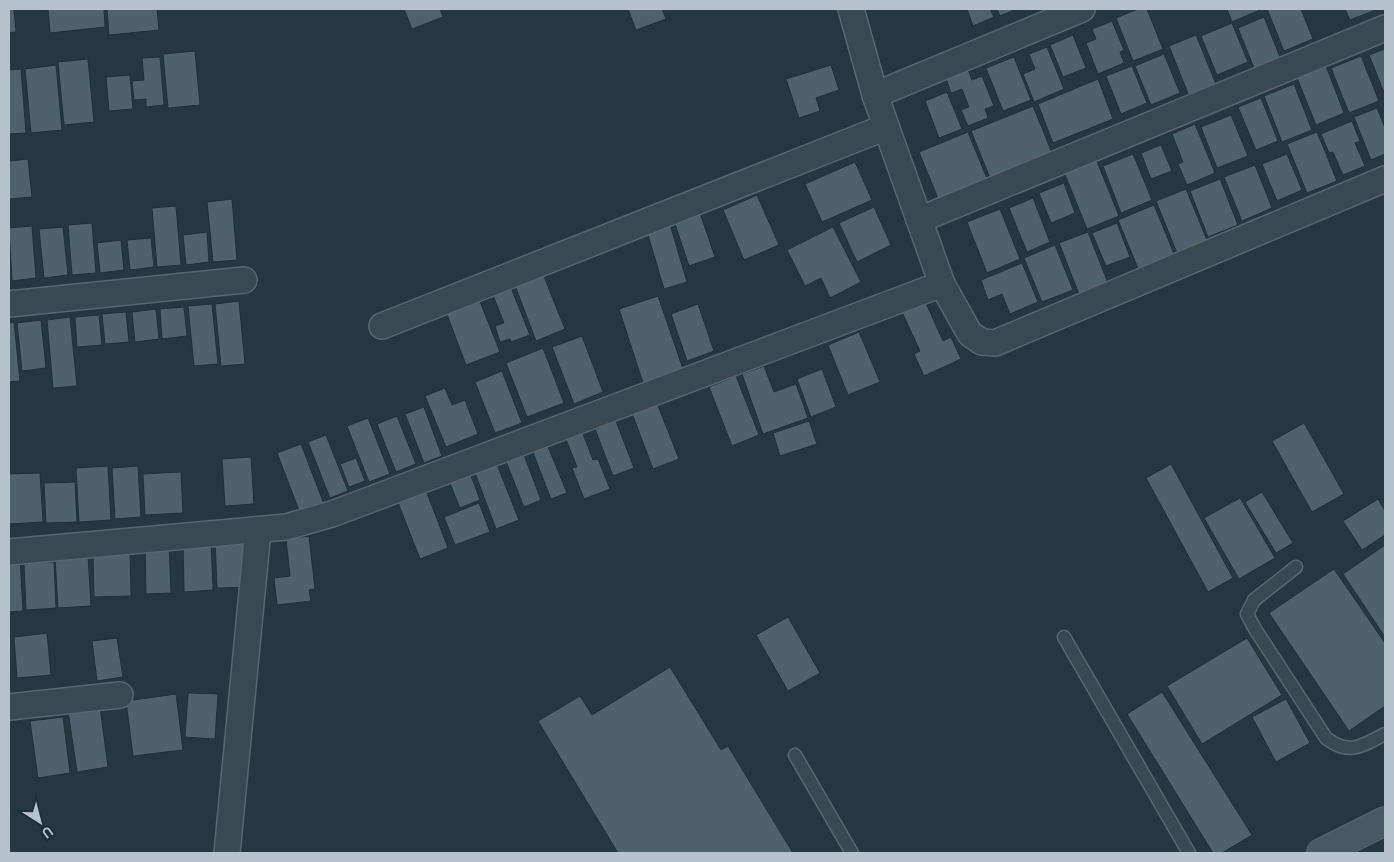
<svg xmlns="http://www.w3.org/2000/svg" width="1394" height="862" font-family="'Space Grotesk',sans-serif">
	<rect width="100%" height="100%" fill="#253842"/>
	<g fill="#4e626d" stroke="#203039">
		<path d="M9 9H14L16 32 9 33Z"/>
		<path d="M48 9H104L105 27 50 33Z"/>
		<path d="M107 9H157L159 30 109 35Z"/>
		<path d="M404 9H440L443 17 412 29Z"/>
		<path d="M628 9H662L666 19 636 30Z"/>
		<path d="M967 9H990L994 17 973 26Z"/>
		<path d="M997 9H1017L1000 16Z"/>
		<path d="M1138 9H1147L1163 49 1133 61 1116 18Z"/>
		<path d="M1227 9H1262L1232 22Z"/>
		<path d="M1267 9H1301L1313 39 1284 51Z"/>
		<path d="M1345 9H1378L1350 20Z"/>
		<path d="M1264 17 1280 57 1254 68 1238 28Z"/>
		<path d="M1112 21 1124 50 1120 52 1124 63 1098 74 1086 43 1096 39 1092 29Z"/>
		<path d="M1232 23 1248 62 1217 75 1201 36Z"/>
		<path d="M1073 35 1086 68 1063 77 1050 45Z"/>
		<path d="M1196 35 1216 84 1189 96 1169 46Z"/>
		<path d="M1047 47 1064 89 1034 102 1023 74 1035 69 1029 54Z"/>
		<path d="M1385 49V95L1369 55Z"/>
		<path d="M195 51 200 105 168 108 163 54Z"/>
		<path d="M1164 54 1180 93 1151 105 1135 66Z"/>
		<path d="M1361 56 1379 101 1349 113 1331 68Z"/>
		<path d="M160 57 164 105 146 107V99L134 100 132 81 144 80 142 58Z"/>
		<path d="M1014 57 1031 100 1003 111 986 68Z"/>
		<path d="M88 59 94 122 64 125 58 62Z"/>
		<path d="M56 65 62 130 31 133 25 69Z"/>
		<path d="M831 65 839 90 816 98 820 111 799 118 786 79Z"/>
		<path d="M1132 66 1147 103 1121 114 1106 76Z"/>
		<path d="M1326 66 1344 113 1316 125 1297 78Z"/>
		<path d="M967 67 972 80 982 76 994 106 985 109 988 118 968 126 961 110 969 107 962 89 951 93 945 76Z"/>
		<path d="M21 69 26 133 9 134V70Z"/>
		<path d="M130 75 133 109 109 111 106 77Z"/>
		<path d="M1098 79 1113 119 1053 143 1038 104Z"/>
		<path d="M1294 84 1312 130 1282 142 1264 96Z"/>
		<path d="M947 92 962 129 939 138 925 101Z"/>
		<path d="M1261 98 1278 141 1256 150 1238 107Z"/>
		<path d="M1033 106 1054 158 992 183 971 131Z"/>
		<path d="M1377 108 1385 128V154L1371 160 1354 117Z"/>
		<path d="M1231 115 1248 156 1217 168 1201 127Z"/>
		<path d="M1352 121 1360 141 1355 143 1365 166 1343 175 1333 152 1329 153 1321 134Z"/>
		<path d="M1195 124 1215 173 1187 185 1178 164 1183 162 1172 134Z"/>
		<path d="M968 132 990 186 941 206 919 152Z"/>
		<path d="M1317 132 1337 181 1307 193 1287 144Z"/>
		<path d="M1161 145 1172 171 1151 179 1141 153Z"/>
		<path d="M9 147 10 161 28 159 32 197 9 199Z"/>
		<path d="M1133 154 1152 200 1121 213 1103 166Z"/>
		<path d="M1287 154 1302 190 1277 201 1262 164Z"/>
		<path d="M1096 159 1119 216 1087 229 1064 172Z"/>
		<path d="M855 162 872 200 822 222 805 184Z"/>
		<path d="M1255 165 1272 208 1242 221 1224 177Z"/>
		<path d="M1220 179 1238 225 1208 237 1190 191Z"/>
		<path d="M1064 183 1075 213 1051 223 1039 193Z"/>
		<path d="M1186 189 1207 240 1177 253 1156 201Z"/>
		<path d="M757 195 779 245 744 260 723 210Z"/>
		<path d="M1033 198 1050 242 1027 252 1009 208Z"/>
		<path d="M232 199 237 260 213 262 207 202Z"/>
		<path d="M1154 205 1175 256 1139 271 1118 220Z"/>
		<path d="M176 206 181 265 157 267 152 208Z"/>
		<path d="M874 207 891 245 857 262 839 223Z"/>
		<path d="M1000 209 1020 259 987 273 967 222Z"/>
		<path d="M700 213 715 257 689 266 674 221Z"/>
		<path d="M669 221 687 282 664 289 646 228Z"/>
		<path d="M92 223 96 273 72 275 68 225Z"/>
		<path d="M1117 223 1130 257 1106 266 1092 233Z"/>
		<path d="M32 226 36 278 12 281 9 228Z"/>
		<path d="M63 227 68 275 44 278 39 229Z"/>
		<path d="M833 227 861 282 830 298 821 278 805 286 787 250Z"/>
		<path d="M207 232 209 262 186 265 183 235Z"/>
		<path d="M1088 232 1108 283 1079 294 1059 243Z"/>
		<path d="M151 238 154 267 130 270 127 240Z"/>
		<path d="M121 240 124 270 100 273 97 243Z"/>
		<path d="M1055 245 1073 290 1042 302 1024 258Z"/>
		<path d="M1022 263 1038 302 1010 314 1002 294 988 300 981 280Z"/>
		<path d="M541 269 565 329 536 341 513 280Z"/>
		<path d="M509 283 530 335 511 342 510 339 500 342 495 326 504 323 491 290Z"/>
		<path d="M658 296 683 369 643 383 619 309Z"/>
		<path d="M479 299 500 352 466 365 446 312Z"/>
		<path d="M239 301 245 364 221 366 215 304Z"/>
		<path d="M925 301 943 341 951 337 961 359 924 376 914 354 920 351 902 312Z"/>
		<path d="M212 304 218 364 194 366 188 306Z"/>
		<path d="M698 304 714 351 687 361 671 314Z"/>
		<path d="M184 307 187 336 162 339 160 309Z"/>
		<path d="M156 309 159 339 135 342 132 312Z"/>
		<path d="M126 312 129 342 105 344 102 314Z"/>
		<path d="M99 315 102 345 77 347 75 317Z"/>
		<path d="M70 317 77 386 53 388 47 320Z"/>
		<path d="M41 320 46 368 22 371 17 323Z"/>
		<path d="M14 322 20 381 9 382V323Z"/>
		<path d="M859 332 880 382 848 395 828 345Z"/>
		<path d="M582 336 603 392 574 404 552 347Z"/>
		<path d="M543 348 564 403 527 417 506 363Z"/>
		<path d="M764 366 774 392 796 384 808 418 763 434 742 374Z"/>
		<path d="M822 369 836 407 811 417 797 379Z"/>
		<path d="M502 371 522 423 495 433 475 382Z"/>
		<path d="M736 376 759 435 732 446 709 387Z"/>
		<path d="M445 388 452 405 465 400 478 434 446 447 425 396Z"/>
		<path d="M655 398 679 459 653 469 630 408Z"/>
		<path d="M424 407 442 456 424 463 405 414Z"/>
		<path d="M397 416 416 464 396 472 377 424Z"/>
		<path d="M368 418 390 474 369 482 347 426Z"/>
		<path d="M616 421 634 468 613 476 595 429Z"/>
		<path d="M809 421 817 444 780 456 773 433Z"/>
		<path d="M1304 423 1344 494 1312 512 1272 441Z"/>
		<path d="M580 426 593 460 598 459 610 489 584 499 572 468 577 467 563 432Z"/>
		<path d="M326 435 348 491 330 498 308 442Z"/>
		<path d="M301 444 324 504 300 513 277 453Z"/>
		<path d="M547 444 567 493 551 499 532 450Z"/>
		<path d="M521 447 541 500 524 507 503 454Z"/>
		<path d="M251 457 254 504 225 506 222 459Z"/>
		<path d="M494 457 519 520 496 529 472 465Z"/>
		<path d="M356 458 365 481 349 487 340 464Z"/>
		<path d="M1171 464 1233 578 1208 592 1146 478Z"/>
		<path d="M108 466 111 520 79 522 76 468Z"/>
		<path d="M138 466 141 517 115 519 112 468Z"/>
		<path d="M468 468 480 500 460 508 447 476Z"/>
		<path d="M181 472 183 513 145 515 143 474Z"/>
		<path d="M40 473 43 522 9 524V474Z"/>
		<path d="M75 482 77 522 46 523 44 483Z"/>
		<path d="M424 485 448 548 420 559 395 495Z"/>
		<path d="M1262 492 1293 543 1276 553 1245 502Z"/>
		<path d="M1240 498 1275 558 1239 579 1204 518Z"/>
		<path d="M1378 499 1385 511V535L1362 550 1343 521Z"/>
		<path d="M479 503 490 532 455 545 444 517Z"/>
		<path d="M309 536 315 589 309 590 311 601 277 605 274 578 290 576 286 539Z"/>
		<path d="M249 538 250 587 217 588 215 539Z"/>
		<path d="M211 539 213 590 184 592 183 540Z"/>
		<path d="M145 543H169L171 593 146 594Z"/>
		<path d="M1385 545V637L1343 574Z"/>
		<path d="M130 551 131 596 94 597 93 552Z"/>
		<path d="M48 553V562H54L56 608 26 610 24 564 33 563 32 554Z"/>
		<path d="M88 555 91 606 58 608 55 557Z"/>
		<path d="M9 556H20L23 611 9 612Z"/>
		<path d="M1334 569 1385 643V706L1349 731 1269 613Z"/>
		<path d="M788 617 820 673 788 691 756 635Z"/>
		<path d="M47 633 51 675 17 678 14 637Z"/>
		<path d="M117 638 123 677 97 681 92 641Z"/>
		<path d="M1247 638 1282 695 1202 744 1167 686Z"/>
		<path d="M670 667 721 750 728 746 793 853H618L538 721 580 696 592 715Z"/>
		<path d="M1162 692 1252 835 1222 853H1213L1127 714Z"/>
		<path d="M188 693 218 694 215 739 185 737Z"/>
		<path d="M176 694 183 750 133 756 126 701Z"/>
		<path d="M99 699 108 767 77 772 67 704Z"/>
		<path d="M1286 699 1310 743 1276 762 1252 717Z"/>
		<path d="M63 717 70 773 38 778 30 721Z"/>
	</g>
	<g fill="none" stroke-linecap="round" stroke-linejoin="round">
		<g stroke="#57666f" stroke-width="15">
			<g id="lane">
				<path d="M1296 567 1254 600 1247 614 1255 629 1326 738C1349 756 1362 746 1385 734"/>
				<path d="M1064 637 1189 853"/>
				<path d="M795 755 852 853"/>
			</g>
		</g>
		<g stroke="#57666f" stroke-width="28">
			<g id="street">
				<path d="M851 9 875 95 942 284 970 334 982 342 995 343 1385 179"/>
				<path d="M875 95 1082 9"/>
				<path d="M919 220 1385 28"/>
				<path d="M9 304 244 280"/>
				<path d="M382 326 886 127"/>
				<path d="M9 552 286 527 332 514 942 284"/>
				<path d="M9 707 120 695"/>
				<path d="M227 853 258 530"/>
			</g>
		</g>
		<g stroke="#57666f" stroke-width="30">
			<path id="secondary" d="M1321 853 1385 821"/>
		</g>
		<use href="#lane" stroke="#394952" stroke-width="12"/>
		<use href="#street" stroke="#394952" stroke-width="25"/>
		<use href="#secondary" stroke="#475965" stroke-width="28"/>
	</g>
	<rect width="1394" height="862" fill="none" stroke="#b6c3cc" stroke-width="20"/>
	<g transform="translate(40 822) rotate(144)" stroke="#1e2e37" stroke-width="4" paint-order="stroke">
	<path d="M0-4L9 19L0 12L-9 19Z" fill="#b6c3cc"/>
	<text y="-8" font-size="14" font-weight="bold" text-anchor="middle" fill="#b6c3cc">U</text>
	</g>
</svg>
